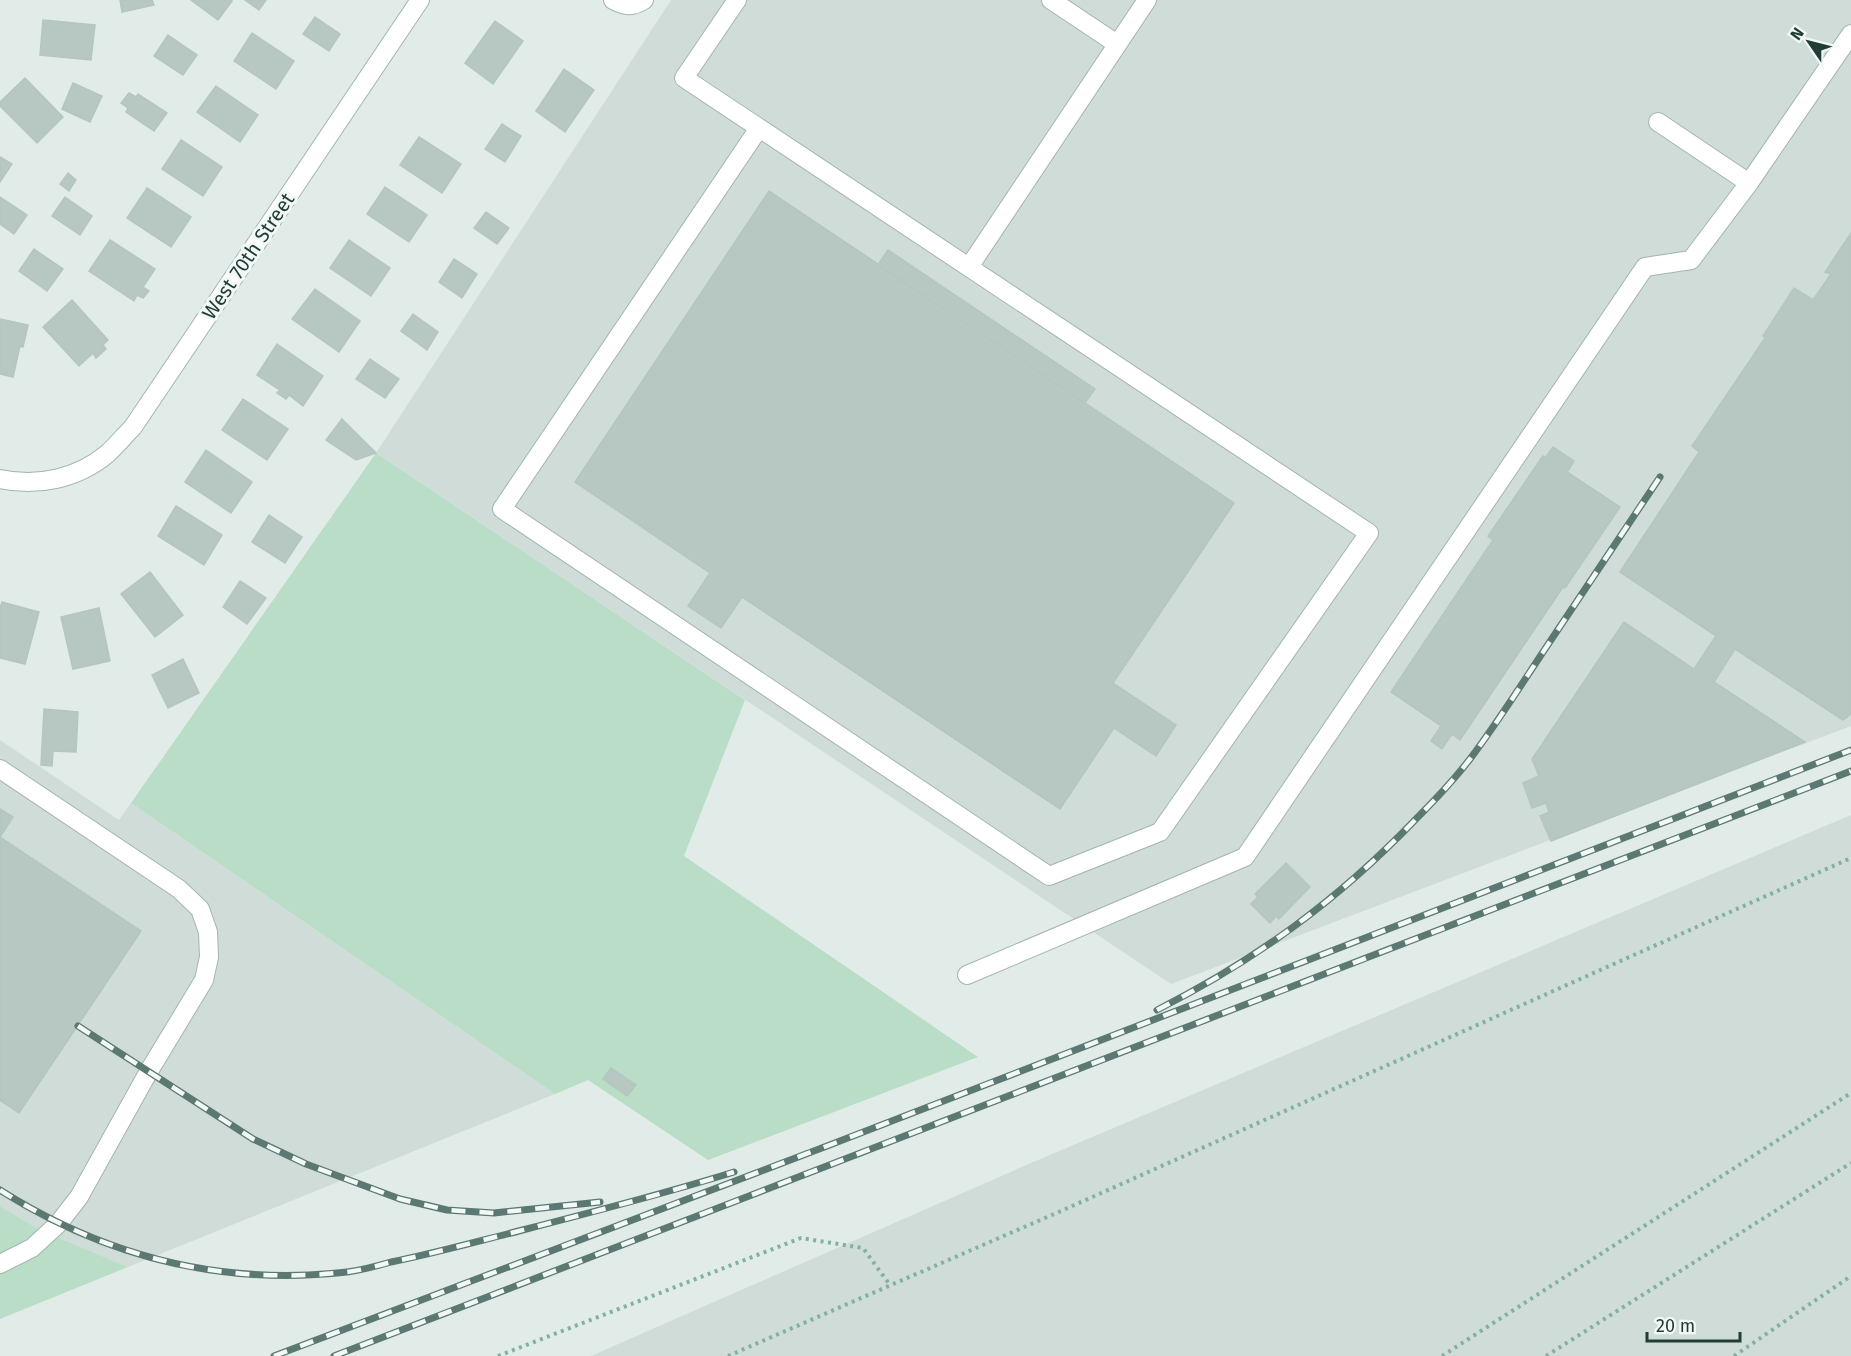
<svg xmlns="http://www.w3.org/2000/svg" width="1851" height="1356" font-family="'Fira Sans',sans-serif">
	<rect width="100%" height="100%" fill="#e1ece8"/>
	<g fill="#d0dcd7">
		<path d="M671 0H1851V726L1171 984 376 453Z"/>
		<path d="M0 740 119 820 131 803 555 1094 128 1267 38 1229 0 1206Z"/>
		<path d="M1851 815V1356H591L1031 1163Z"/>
	</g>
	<g fill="#baddc7">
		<path d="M376 453 745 700 684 856 978 1057 708 1160 588 1080 555 1094 131 803Z"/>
		<path d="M0 1206 38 1229 128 1267 0 1319Z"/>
	</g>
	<g fill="#b7c7c1" stroke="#b4c6c0" stroke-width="1.5">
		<path d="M120 0H152L154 5 122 12Z"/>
		<path d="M191 0H230L232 1 218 20Z"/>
		<path d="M245 0H266L259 10Z"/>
		<path d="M315 17 340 34 329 51 303 34Z"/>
		<path d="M43 20 95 25 91 60 40 55Z"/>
		<path d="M495 21 523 41 493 84 465 63Z"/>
		<path d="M252 33 294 61 276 89 234 61Z"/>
		<path d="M168 35 197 55 183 75 154 56Z"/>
		<path d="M564 69 594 90 565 132 536 111Z"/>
		<path d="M25 78 63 117 37 143 0 106V102Z"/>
		<path d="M73 83 102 96 90 122 62 109Z"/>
		<path d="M216 86 258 115 240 142 197 112Z"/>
		<path d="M129 93 136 97 138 94 167 113 154 131 126 112 128 108 121 103Z"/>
		<path d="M502 124 521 136 505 162 485 149Z"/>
		<path d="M419 137 461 164 442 193 400 165Z"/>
		<path d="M181 140 222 167 203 196 162 169Z"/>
		<path d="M0 157 12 164 0 182Z"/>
		<path d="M68 173 76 180 69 191 60 184Z"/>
		<path d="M385 187 427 215 409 242 367 214Z"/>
		<path d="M147 188 191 217 171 247 127 218Z"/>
		<path d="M769 191 1234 503 1113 683 1176 725 1156 756 1114 728 1060 809 742 597 721 628 688 606 710 573 575 482Z"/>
		<path d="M0 197 27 215 14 234 0 224Z"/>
		<path d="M65 197 92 216 80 235 52 216Z"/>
		<path d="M486 212 509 228 497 244 474 228Z"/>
		<path d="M1851 233V714L1843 720 1735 649 1714 682 1805 742 1551 841 1540 816 1549 812 1546 803 1532 808 1523 783 1539 776 1532 759 1624 622 1694 669 1716 636 1620 572 1699 452 1692 446 1765 338 1763 336 1794 288 1813 300 1831 274 1825 272Z"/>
		<path d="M110 240 155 269 143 287 149 291 143 298 137 295 134 301 89 271Z"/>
		<path d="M349 240 390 268 371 296 330 268Z"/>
		<path d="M34 249 63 269 47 291 19 271Z"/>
		<path d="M888 250 1095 389 1085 403 878 265Z"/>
		<path d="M454 259 477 274 462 298 439 282Z"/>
		<path d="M315 289 360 321 339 352 292 319Z"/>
		<path d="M72 300 108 340 103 345 106 349 96 358 93 353 79 366 43 327Z"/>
		<path d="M413 314 438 332 427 350 401 331Z"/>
		<path d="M0 319 28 325 23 347 20 346 13 377 0 374Z"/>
		<path d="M277 344 323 376 303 406 289 395 286 399 277 393 280 390 257 375Z"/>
		<path d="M370 359 399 379 385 398 356 379Z"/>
		<path d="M243 399 288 429 267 460 222 430Z"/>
		<path d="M342 419 376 453 356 460 326 440Z"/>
		<path d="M1553 447 1574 461 1567 472 1620 507 1565 588 1563 587 1460 740 1452 734 1442 749 1431 741 1441 726 1391 692 1493 540 1488 536 1543 456 1545 458Z"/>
		<path d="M206 450 252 482 231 513 185 482Z"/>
		<path d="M176 506 222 535 204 565 158 536Z"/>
		<path d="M269 515 302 537 285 563 252 542Z"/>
		<path d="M150 572 183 615 155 637 121 594Z"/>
		<path d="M240 581 266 598 247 624 223 607Z"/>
		<path d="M2 602 39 612 25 664 0 658V608Z"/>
		<path d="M99 608 110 661 73 669 61 617Z"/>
		<path d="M183 659 199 693 168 708 152 675Z"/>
		<path d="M44 709 78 712 76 752 53 751 52 766 41 765Z"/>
		<path d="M0 809 13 817 0 837Z"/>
		<path d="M0 837 141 931 19 1113 0 1100Z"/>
		<path d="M1286 863 1310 887 1279 919 1276 916 1270 923 1251 904 1258 897 1255 894Z"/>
		<path d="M611 1068 636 1085 627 1096 603 1079Z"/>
	</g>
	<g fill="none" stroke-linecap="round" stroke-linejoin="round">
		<g stroke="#a4b4b0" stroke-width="20">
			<g id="lane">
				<path d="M737 0 684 78 1369 533 1160 832 1049 876 502 509 759 128"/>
				<path d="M1051 0 1117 44"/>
				<path d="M1658 122 1749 183 1851 34"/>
				<path d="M969 267 1147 0"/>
				<path d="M0 769 179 889 200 909 208 932 209 957 204 980 149 1071 79 1197 58 1224 32 1248 0 1264"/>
				<path d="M967 975 1245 857 1645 267 1691 260 1749 183"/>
			</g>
		</g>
		<g stroke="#a4b4b0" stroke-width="20">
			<g id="street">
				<path d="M613 0C625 6 632 8 644 0"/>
				<path d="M0 479C37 487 77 479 107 454 116 446 124 436 133 427L420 0"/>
			</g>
		</g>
		<g stroke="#82b0a5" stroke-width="4" stroke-dasharray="3 4.5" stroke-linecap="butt">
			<path d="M498 1356 801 1238 863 1248 890 1285"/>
			<path d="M728 1356 1061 1211 1851 858"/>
			<path d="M1442 1356 1851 1093"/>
			<path d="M1546 1356 1851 1163"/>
			<path d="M1734 1356 1851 1276"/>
		</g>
		<use href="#lane" stroke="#fff" stroke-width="18"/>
		<use href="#street" stroke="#fff" stroke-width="18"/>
		<g stroke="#5c7873" stroke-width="7">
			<g id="rail">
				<path d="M1157 1010C1256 960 1338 900 1415 820 1434 801 1453 781 1470 759 1498 722 1523 682 1549 643 1586 588 1623 532 1660 477"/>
				<path d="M78 1026 253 1139 306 1164 400 1199 447 1210 494 1213 600 1202"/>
				<path d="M0 1190C106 1257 222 1286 347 1272 362 1270 377 1266 391 1262 431 1254 471 1243 511 1233 585 1214 660 1195 734 1172"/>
				<path d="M274 1356 827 1146 1851 750"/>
				<path d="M334 1356 1851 771"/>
			</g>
		</g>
		<use href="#rail" stroke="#f2f8f6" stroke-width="4.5" stroke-dasharray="14" stroke-linecap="butt"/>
	</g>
	<g text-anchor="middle" stroke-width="6" stroke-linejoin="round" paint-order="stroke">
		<g font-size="20" fill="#223d38" stroke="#f2f8f6">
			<text transform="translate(248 256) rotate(-56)" y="7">West 70th Street</text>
		</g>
	</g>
	<g transform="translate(1809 42) rotate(305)" stroke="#f2f8f6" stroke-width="4.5" paint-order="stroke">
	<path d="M0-4.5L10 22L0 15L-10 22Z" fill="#223d38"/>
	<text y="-9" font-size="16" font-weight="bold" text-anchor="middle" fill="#223d38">N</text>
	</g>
	<path d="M1647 1332v9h93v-9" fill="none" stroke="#223d38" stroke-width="3"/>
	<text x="1656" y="1332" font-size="18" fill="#223d38" stroke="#f2f8f6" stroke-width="4.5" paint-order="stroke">20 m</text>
</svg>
